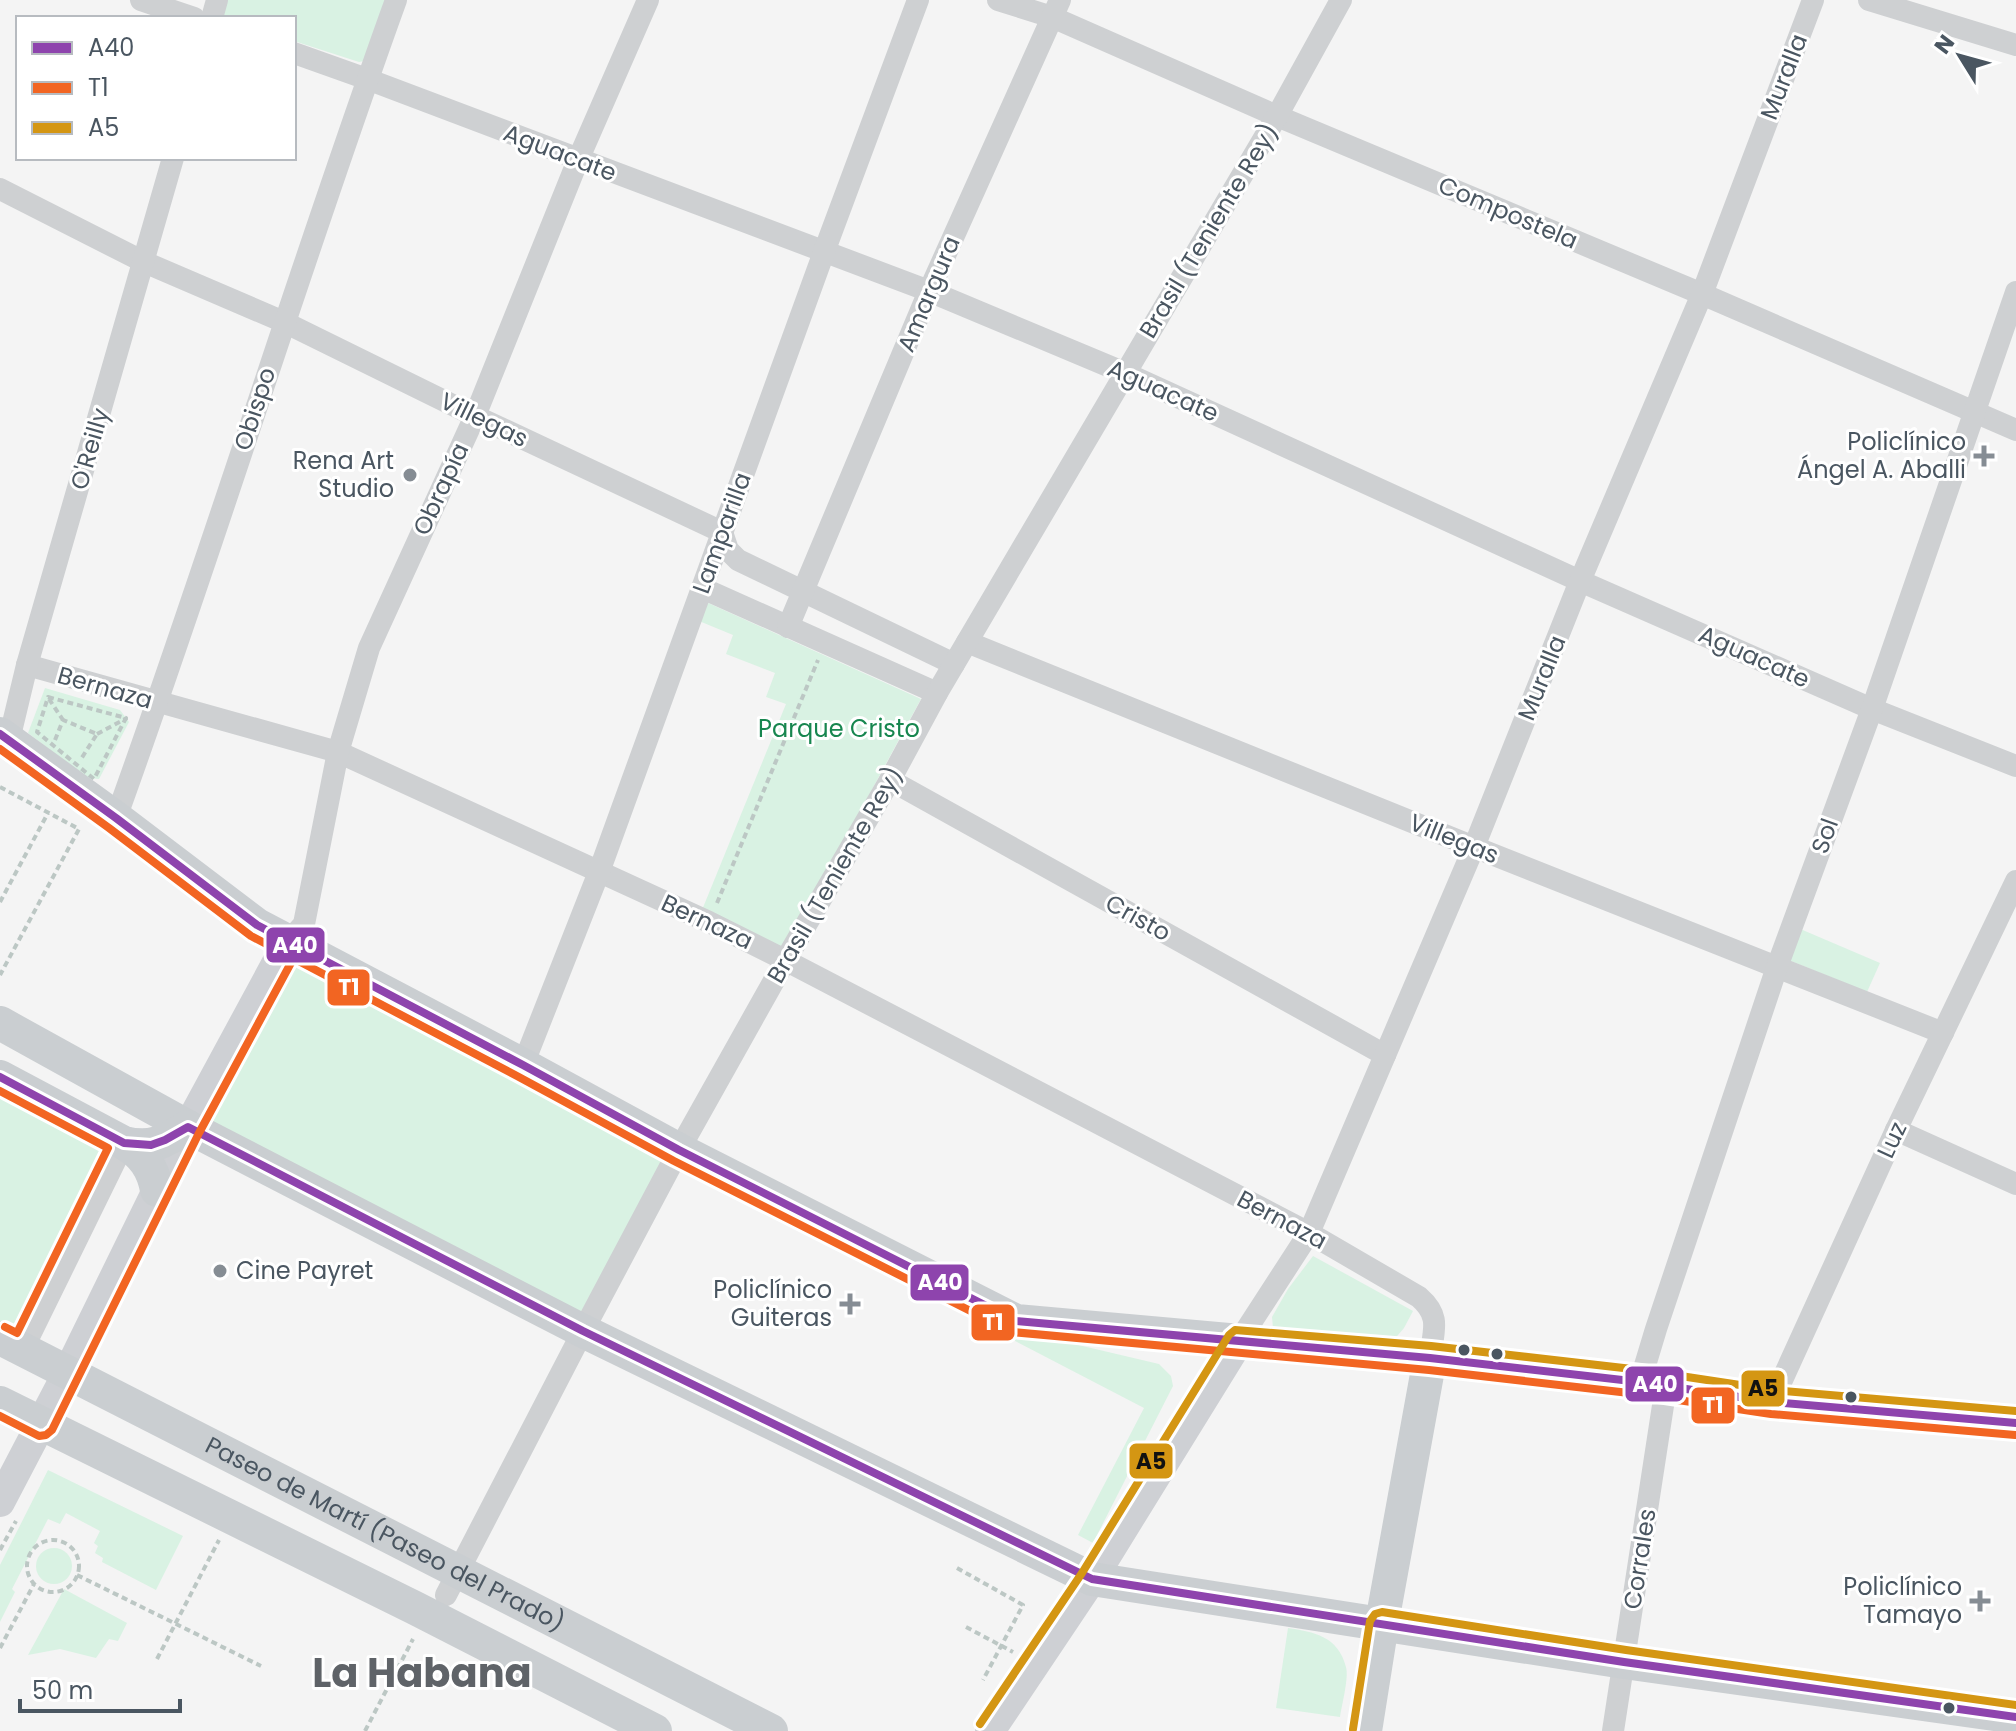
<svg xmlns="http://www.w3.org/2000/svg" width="2016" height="1731" font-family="Poppins,sans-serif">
	<rect width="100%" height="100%" fill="#f4f4f4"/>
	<g fill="#d9f2e3">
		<path d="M227 0H385L364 61 359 62 294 41V18H226L221 16Z"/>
		<path d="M706 602 921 699 785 950 702 910 786 704 766 697 775 673 726 654 733 635 699 621Z"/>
		<path d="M45 688 120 710 129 722 99 779 87 778 28 733Z"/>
		<path d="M1798 928 1880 963 1867 992 1786 959Z"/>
		<path d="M295 956 668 1152 578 1318 204 1125Z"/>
		<path d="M0 1092 105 1141 107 1164 28 1315 10 1327 0 1322Z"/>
		<path d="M1313 1256 1413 1311 1404 1328 1392 1342 1273 1328 1272 1317 1288 1289Z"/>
		<path d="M1019 1331 1159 1364 1171 1376 1173 1386 1093 1543 1078 1535 1144 1408 1013 1340Z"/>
		<path d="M48 1470 183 1536 156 1590 102 1562 103 1558 95 1553 98 1546 94 1543 100 1531 66 1513 60 1524 48 1519 12 1589 15 1592 0 1622V1565Z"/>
		<circle cx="54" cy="1566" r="18"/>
		<path d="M64 1589 127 1623 118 1641 109 1639 96 1658 60 1649 28 1655Z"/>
		<path d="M1288 1628C1314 1632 1338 1636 1346 1667 1349 1678 1342 1704 1340 1717L1276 1708Z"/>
	</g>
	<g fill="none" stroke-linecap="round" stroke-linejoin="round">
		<g stroke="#bcc7c4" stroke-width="4" stroke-dasharray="6 4" stroke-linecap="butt">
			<path d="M48 697 126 718 94 779 37 732Z"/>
			<path d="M49 699 63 720"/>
			<path d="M97 734 127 718"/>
			<path d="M55 740 63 720 97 734 81 759"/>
			<path d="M0 787 79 829 0 975"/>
			<path d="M0 902 48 813"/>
			<path d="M717 903 818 660"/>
			<circle cx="53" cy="1566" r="26"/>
			<path d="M0 1550 16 1521"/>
			<path d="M957 1568 1023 1605 983 1680"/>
			<path d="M77 1575 261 1666"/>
			<path d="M966 1627 1013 1652"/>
			<path d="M0 1648 34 1584"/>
			<path d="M157 1659 219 1540"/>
			<path d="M365 1731 413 1639"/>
		</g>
		<g stroke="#ced0d2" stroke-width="22">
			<path d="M141 0 194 18"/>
			<path d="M998 0 1052 17 1277 116 1702 294 2016 430"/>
			<path d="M1869 0 2016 45"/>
			<path d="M212 18 217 0"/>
			<path d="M294 53 367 79 929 291 1125 373 1580 581 1872 709 2016 766"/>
			<path d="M0 189 144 262 284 322 475 416 722 532 728 550 738 560 954 664"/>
			<path d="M702 588 937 693"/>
			<path d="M788 627 929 291 1060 0"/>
			<path d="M967 642 1474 847 1943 1033"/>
			<path d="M27 665 338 752 709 922 781 958 1309 1233 1419 1297C1442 1317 1433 1331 1430 1358"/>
			<path d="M9 740 27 665 173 158"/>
			<path d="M890 780 1385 1055"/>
			<path d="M116 818C214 547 298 271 396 0"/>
			<path d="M288 942 304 924 338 752 369 648 475 416 578 160 648 0"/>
			<path d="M523 1065 599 872 824 252 918 0"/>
			<path d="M1896 1130 2016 1184"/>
			<path d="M1239 1341 1309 1233 1474 847 1580 581 1702 294 1813 0"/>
			<path d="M23 1349 124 1143"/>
			<path d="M1640 1382 1656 1329 1777 967 1872 709 2016 292"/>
			<path d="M1772 1402 1896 1130 2016 881"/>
			<path d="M446 1595 583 1331 679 1150 785 961 890 780 937 693 1277 116 1341 0"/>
			<path d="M1613 1731 1666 1386"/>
		</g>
		<g stroke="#ced0d4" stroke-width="30">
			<path d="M0 1502 68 1372 188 1127 288 942"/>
			<path d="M990 1731 1092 1579 1239 1341"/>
		</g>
		<g stroke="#caced1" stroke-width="34">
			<path d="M0 734 116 818 257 925 523 1065 679 1150 1016 1321 1430 1358 1640 1382 1772 1402 2016 1423"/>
			<path d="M0 1023 188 1127 583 1331 1092 1579 1624 1662 2016 1717"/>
			<path d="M0 1077 124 1143C153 1150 165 1141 188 1127"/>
			<path d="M124 1143C143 1154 153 1168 157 1190"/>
			<path id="s1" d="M0 1338 771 1731"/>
			<path d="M0 1403 415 1608 655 1731"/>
			<path d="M1365 1731 1384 1611 1430 1358"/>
		</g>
		<g stroke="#fff" stroke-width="14">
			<g id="bus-1">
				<path d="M0 734 116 818 257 925 523 1065 679 1150 1016 1321 1430 1358 1640 1382 1772 1402 2016 1423"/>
				<path d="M0 1077 124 1143 151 1145 165 1140 188 1127 583 1331 1092 1579 1624 1662 2016 1717"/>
			</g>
		</g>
		<g stroke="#fff" stroke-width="14">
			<g id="bus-2">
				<path d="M0 749 109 828 251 936 517 1076 674 1161 1012 1332 1429 1370 1638 1394 1771 1414 2015 1435"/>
				<path d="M0 1091 108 1148 17 1333 5 1327"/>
				<path d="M0 1416 39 1436 46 1435 52 1430 199 1133 299 948"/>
			</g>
		</g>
		<g stroke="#fff" stroke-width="14">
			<g id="bus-3">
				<path d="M980 1724 1082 1573 1229 1335 1235 1330 1431 1346 1641 1370 1773 1390 2016 1411"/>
				<path d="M1353 1729 1370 1621 1375 1614 1382 1612 1626 1650 2016 1705"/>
			</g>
		</g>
		<use href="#bus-1" stroke="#8e44ad" stroke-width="8"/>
		<use href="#bus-2" stroke="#f26522" stroke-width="8"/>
		<use href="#bus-3" stroke="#d49613" stroke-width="8"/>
	</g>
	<g fill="#868d94" stroke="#fff" stroke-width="3">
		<path d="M1980 444h8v8h8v8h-8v8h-8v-8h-8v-8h8z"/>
		<circle cx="410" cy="475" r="8"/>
		<circle cx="220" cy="1271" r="8"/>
		<path d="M846 1292h8v8h8v8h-8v8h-8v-8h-8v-8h8z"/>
		<path d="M1976 1589h8v8h8v8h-8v8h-8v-8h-8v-8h8z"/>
	</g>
	<g fill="#4a5661" stroke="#fff" stroke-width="3">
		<circle cx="1464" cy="1350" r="7"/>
		<circle cx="1497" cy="1354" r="7"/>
		<circle cx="1851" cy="1397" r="7"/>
		<circle cx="1949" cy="1708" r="7"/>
	</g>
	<g text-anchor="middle" stroke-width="6" stroke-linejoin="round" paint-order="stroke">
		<g font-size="24" fill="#4a5661" stroke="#fff">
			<text transform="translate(1784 77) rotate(-69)" y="8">Muralla</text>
			<text transform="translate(560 153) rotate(21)" y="8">Aguacate</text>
			<text transform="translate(1508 213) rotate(23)" y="8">Compostela</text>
			<text transform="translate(1209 231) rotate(-59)" y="8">Brasil (Teniente Rey)</text>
			<text transform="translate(929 294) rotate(-67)" y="8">Amargura</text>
			<text transform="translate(1163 391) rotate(24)" y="8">Aguacate</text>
			<text transform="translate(255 409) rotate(-72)" y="8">Obispo</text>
			<text transform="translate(484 420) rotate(26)" y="8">Villegas</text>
			<text transform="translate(90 449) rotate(-74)" y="8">O'Reilly</text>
			<text transform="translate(441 489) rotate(-65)" y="8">Obrapía</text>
			<text transform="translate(722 533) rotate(-70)" y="8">Lamparilla</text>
			<text transform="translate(1754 657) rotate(24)" y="8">Aguacate</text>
			<text transform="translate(1542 678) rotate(-68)" y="8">Muralla</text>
			<text transform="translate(105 688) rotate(16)" y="8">Bernaza</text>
			<text transform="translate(1825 836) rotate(-70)" y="8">Sol</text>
			<text transform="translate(1454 839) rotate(22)" y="8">Villegas</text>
			<text transform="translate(835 875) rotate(-60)" y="8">Brasil (Teniente Rey)</text>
			<text transform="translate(1138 918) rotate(29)" y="8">Cristo</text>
			<text transform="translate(707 922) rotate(25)" y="8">Bernaza</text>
			<text transform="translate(1892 1140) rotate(-65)" y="8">Luz</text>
			<text transform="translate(1282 1220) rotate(28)" y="8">Bernaza</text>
			<text dy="8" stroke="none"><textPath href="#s1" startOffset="432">Paseo de Martí (Paseo del Prado)</textPath></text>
			<text transform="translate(1640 1559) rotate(-81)" y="8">Corrales</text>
		</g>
		<g font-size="24" fill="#4a5661" stroke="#fff" text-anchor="end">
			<text x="1966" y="450">Policlínico<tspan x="1966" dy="28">Ángel A. Aballi</tspan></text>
			<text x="394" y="469">Rena Art<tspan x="394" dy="28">Studio</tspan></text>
			<text x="236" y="1279" text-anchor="start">Cine Payret</text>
			<text x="832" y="1298">Policlínico<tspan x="832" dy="28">Guiteras</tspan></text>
			<text x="1962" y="1595">Policlínico<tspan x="1962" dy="28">Tamayo</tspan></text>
		</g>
		<g font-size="24" fill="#17864f" stroke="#fff">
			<text x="839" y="737">Parque Cristo</text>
		</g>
		<g font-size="40" font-weight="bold" fill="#5f6368" stroke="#fff">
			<text x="422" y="1687">La Habana</text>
		</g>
	</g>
	<g stroke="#fff" stroke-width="3">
		<rect x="265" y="926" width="61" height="38" rx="8" fill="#8e44ad"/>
		<rect x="326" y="968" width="45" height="39" rx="8" fill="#f26522"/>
		<rect x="909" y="1263" width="61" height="39" rx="8" fill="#8e44ad"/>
		<rect x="970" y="1303" width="46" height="39" rx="8" fill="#f26522"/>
		<rect x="1624" y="1365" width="61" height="38" rx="8" fill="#8e44ad"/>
		<rect x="1740" y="1369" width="46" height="39" rx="8" fill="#d49613"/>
		<rect x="1690" y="1386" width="46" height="39" rx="8" fill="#f26522"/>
		<rect x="1128" y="1442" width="46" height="38" rx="8" fill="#d49613"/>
	</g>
	<g font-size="22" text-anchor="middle" font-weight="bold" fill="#fff">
		<text x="295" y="953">A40</text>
		<text x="349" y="995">T1</text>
		<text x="940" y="1290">A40</text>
		<text x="993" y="1330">T1</text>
		<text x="1655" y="1392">A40</text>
		<text x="1713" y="1413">T1</text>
	</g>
	<g font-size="22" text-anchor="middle" font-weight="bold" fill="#111">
		<text x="1763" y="1396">A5</text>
		<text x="1151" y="1469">A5</text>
	</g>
	<rect x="16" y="16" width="280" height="144" fill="#ffffff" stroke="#b7bbc0" stroke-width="2"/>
	<rect x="32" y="42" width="40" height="12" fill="#8e44ad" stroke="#b7bbc0" stroke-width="2"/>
	<text x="88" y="56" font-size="24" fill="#4a5661">A40</text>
	<rect x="32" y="82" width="40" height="12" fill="#f26522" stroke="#b7bbc0" stroke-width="2"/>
	<text x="88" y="96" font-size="24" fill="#4a5661">T1</text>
	<rect x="32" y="122" width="40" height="12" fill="#d49613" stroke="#b7bbc0" stroke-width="2"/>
	<text x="88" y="136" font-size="24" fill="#4a5661">A5</text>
	<g transform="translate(1960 56) rotate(307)" stroke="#ffffff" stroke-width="6" paint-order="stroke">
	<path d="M0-6L14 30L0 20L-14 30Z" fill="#4a5661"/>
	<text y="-12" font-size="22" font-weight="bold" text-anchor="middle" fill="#4a5661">N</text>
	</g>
	<path d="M20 1699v12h160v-12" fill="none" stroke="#4a5661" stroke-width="4"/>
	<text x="32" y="1699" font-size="24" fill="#4a5661" stroke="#ffffff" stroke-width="6" paint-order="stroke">50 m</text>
</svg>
